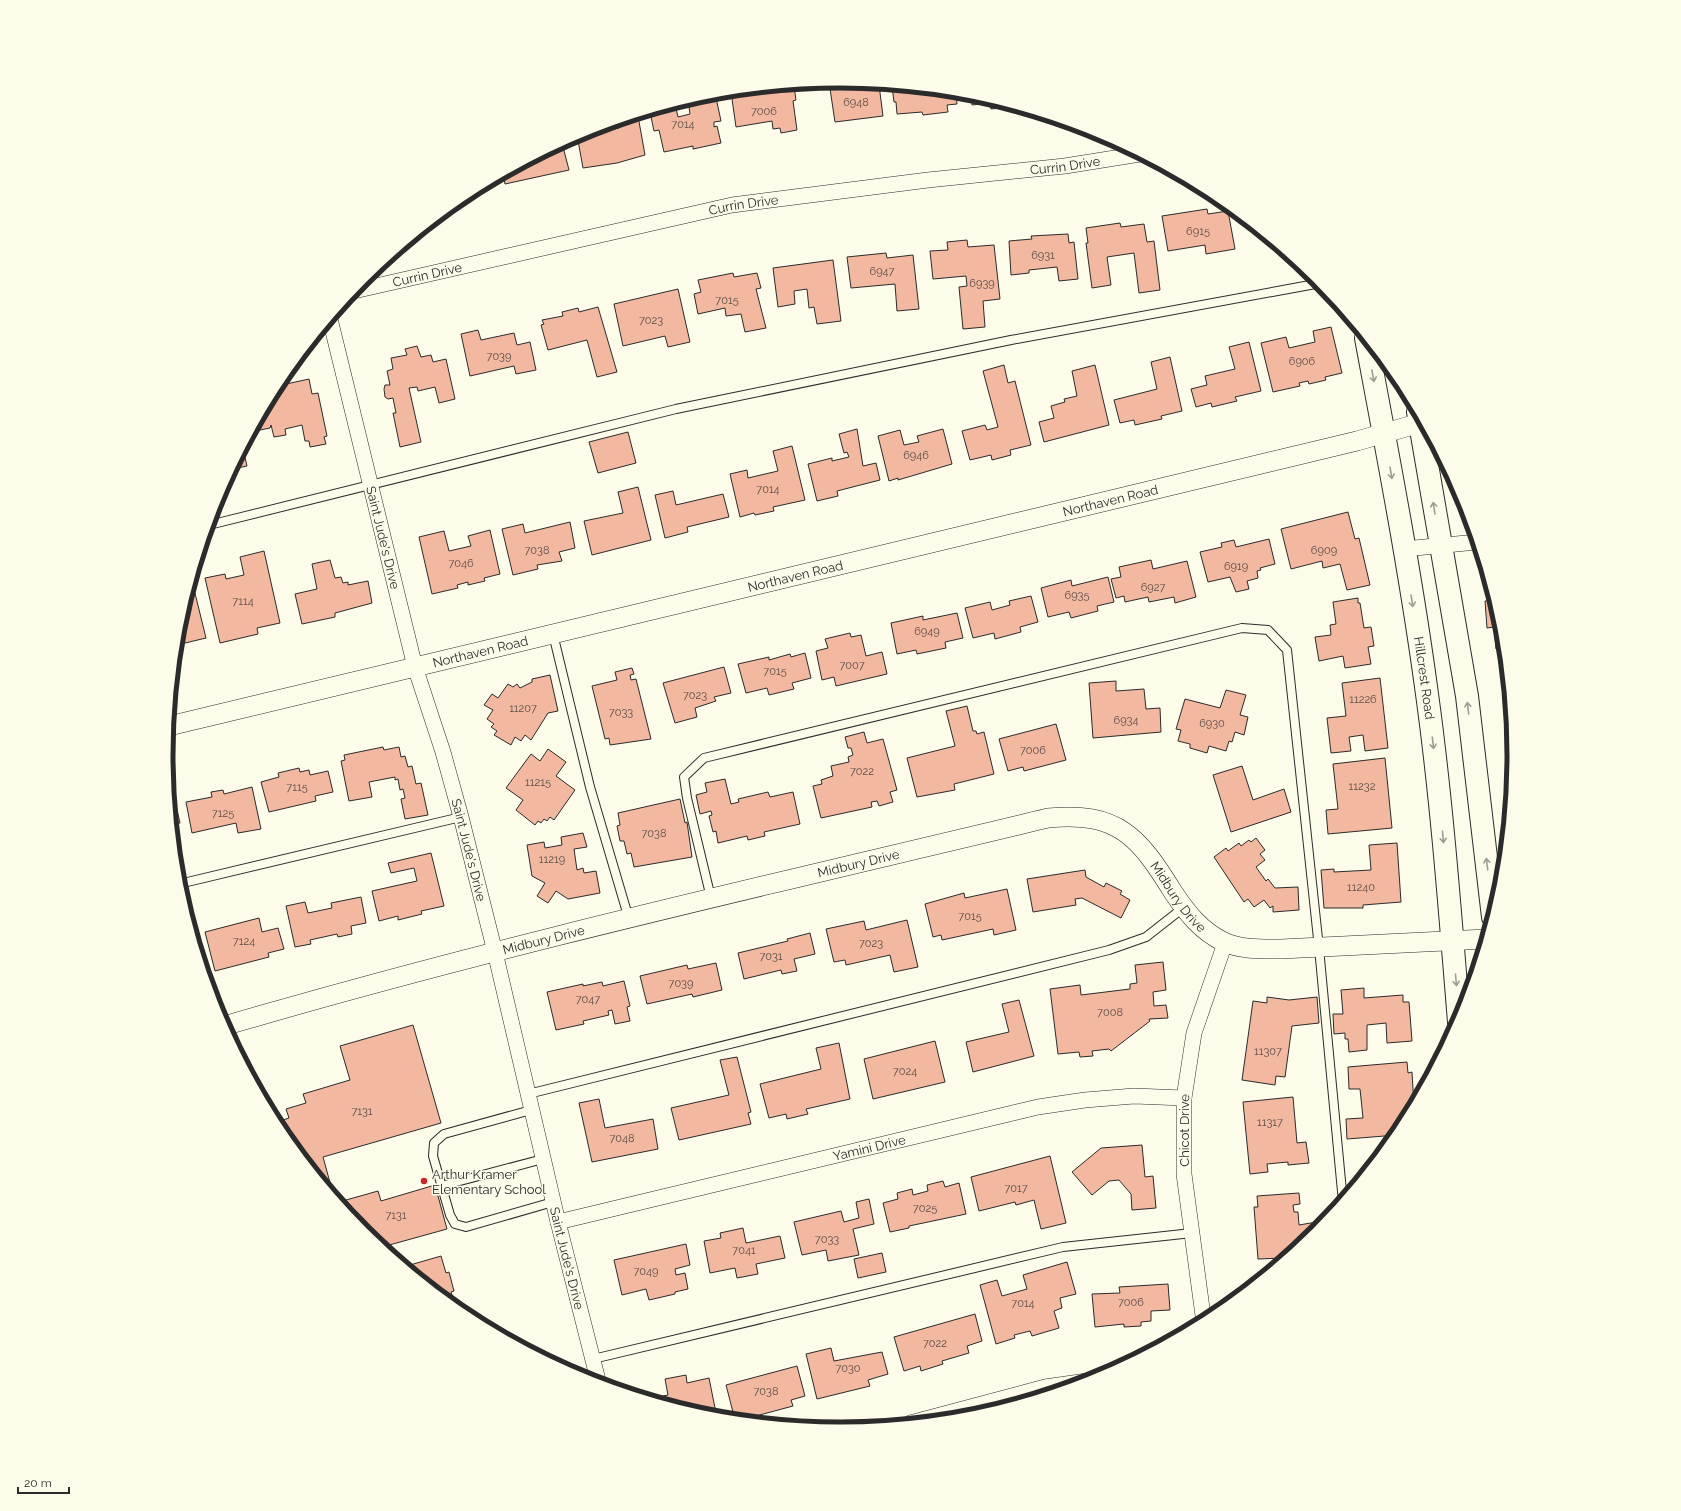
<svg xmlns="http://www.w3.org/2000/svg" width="1681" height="1511" font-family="Raleway,sans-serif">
	<rect width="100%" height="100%" fill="#fdfbea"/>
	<g fill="#f2b8a0" stroke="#2b2b2b">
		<path d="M829 82 841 81 846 82V84L858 83 879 85 883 116 835 122Z"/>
		<path d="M794 86 796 100 793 101 797 130 781 133 780 128 773 129 772 121 736 127 731 92Z"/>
		<path d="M892 86 959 93 956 94 957 104 947 105 948 112 923 115 922 112 897 114 896 102H894Z"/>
		<path d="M715 93 721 121 714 122V127L717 126 721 143 693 149V146L664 152 659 130 654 131 650 112 675 104 678 117 690 114 688 100Z"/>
		<path d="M971 94 1011 106V107L991 109 990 103 972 105Z"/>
		<path d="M638 116 645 155 617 163 583 168 577 135 602 126 603 131 619 128 618 122Z"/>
		<path d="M562 143 569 170 505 184 503 175Z"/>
		<path d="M470 192 471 197 459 200 466 195Z"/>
		<path d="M1207 209 1208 214 1228 211 1235 249 1206 254 1205 245 1168 251 1162 216Z"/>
		<path d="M1120 223 1121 227 1144 224 1147 242 1154 241 1160 290 1139 293 1134 253 1107 257 1111 285 1092 288 1086 243H1088L1086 228Z"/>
		<path d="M1068 234 1069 243 1074 242 1078 279 1059 281 1057 267 1029 270V273L1011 275 1009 241 1032 239 1031 236Z"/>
		<path d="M967 240 968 247 994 245 1000 299 983 301 985 327 963 329 959 287 967 286 966 276 933 279 930 251 948 250 947 242Z"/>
		<path d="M886 253 887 258 913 255 919 309 897 311 895 284 851 288 847 257Z"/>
		<path d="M833 260 841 321 817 324 814 307 809 308 807 289 794 291 795 304 778 307 773 268Z"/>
		<path d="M733 273 734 277 757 273 761 288 756 289 766 328 745 332 741 314 726 316 725 308 698 314 694 294 701 292 698 280Z"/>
		<path d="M678 289 690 342 668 347 665 336 623 346 614 304Z"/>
		<path d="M598 307 617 372 597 377 587 340 548 350 541 325 544 324 542 320 563 316 562 312 578 308 579 312Z"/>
		<path d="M1331 327 1342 373 1325 377 1326 380 1309 384 1308 381 1299 383 1300 386 1273 392 1261 343 1286 337 1289 348 1315 342 1313 331Z"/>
		<path d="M478 330 481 340 514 333 517 345 530 342 536 370 516 374 514 366 470 376 461 334Z"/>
		<path d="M1249 342 1261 391 1235 397 1237 401 1212 407 1211 403 1196 407 1191 389 1207 385 1205 376 1235 369 1229 347Z"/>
		<path d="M417 346 421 357 431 355 433 362 446 359 455 399 439 403 435 387 418 391 417 387 409 388 421 442 400 447 393 413H396L393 398 388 399 385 397 384 389 385 385H390L387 371 393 369 391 358 407 355 405 349Z"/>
		<path d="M1170 357 1182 411 1161 416 1162 419 1135 425 1134 420 1120 423 1114 400 1157 389 1151 362Z"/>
		<path d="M1004 365 1008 383 1015 381 1031 445 1010 450 1011 455 992 460 991 455 970 460 962 431 985 425 987 430 998 427 983 371Z"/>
		<path d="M1095 365 1109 425 1044 442 1039 422 1054 418 1051 406 1065 402 1064 399 1077 396 1072 371Z"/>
		<path d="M309 379 312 394 318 393 327 436 324 437 326 444 310 447 309 441H305L302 425 285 429 286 435 274 437 271 425 270 428 260 430V427H258L257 424 277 386Z"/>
		<path d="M857 429 863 466 876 463 880 480 837 491 838 496 817 501 808 464 832 458V461L849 457 847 452 844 453 839 434Z"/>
		<path d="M943 429 952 464 898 480V478L889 481 878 436 900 430 904 445 919 442 917 436Z"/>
		<path d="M628 432 636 463 598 473 589 442Z"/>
		<path d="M792 446 805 500 773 507 774 511 755 515 754 513 740 517 730 474 747 470 748 478 778 471 773 451Z"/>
		<path d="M243 449 247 466 232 469Z"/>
		<path d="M638 487 651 540 592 555 584 521 623 513 618 492Z"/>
		<path d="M673 491 676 505 723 494 729 517 687 527 688 532 665 538 655 495Z"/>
		<path d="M1348 512 1355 539 1359 538 1370 585 1347 590 1340 564 1323 568 1322 561 1291 569 1281 529Z"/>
		<path d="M570 522 575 548 559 552 562 561 537 565 538 569 513 575 502 529 523 524 525 533Z"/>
		<path d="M490 530 500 574 484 578 485 581 468 585V582L457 585 458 588 432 594 419 537 444 531 449 551 471 546 468 536Z"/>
		<path d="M1269 539 1275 564 1260 568 1261 570 1257 571 1258 578 1247 581 1249 589 1236 592 1230 577 1208 582 1200 552 1222 547 1221 543 1234 540 1236 547Z"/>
		<path d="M264 551 280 623 257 628 258 634 220 643 205 578 225 574 226 579 244 575 240 557Z"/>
		<path d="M330 560 335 578 341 577 343 583 348 582V585L368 581 372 603 335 613V617L302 624 295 594 317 589 312 564Z"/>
		<path d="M1151 560 1153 569 1187 561 1196 597 1175 603 1174 597 1149 602 1148 597 1125 602 1124 596 1116 598 1111 579 1121 577 1119 567Z"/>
		<path d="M1108 577 1114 602 1097 606 1098 611 1071 618 1069 612 1048 617 1041 588 1071 580 1072 586Z"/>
		<path d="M192 581 206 638 181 644 183 649 176 651 179 624Z"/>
		<path d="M1031 596 1038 622 1020 627 1021 632 995 639 994 633 973 638 965 608 990 602 992 610 1010 605 1009 601Z"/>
		<path d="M1358 598V603H1360L1364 628 1371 627 1374 646 1368 647 1371 664 1345 668 1343 656 1319 661 1315 637 1331 635 1330 625 1336 624 1333 602Z"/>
		<path d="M1495 600 1502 624 1504 648 1496 649 1494 627 1487 628 1485 601Z"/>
		<path d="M957 613 963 638 945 642 946 648 917 654 916 650 897 654 891 623 923 616V620Z"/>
		<path d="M850 633 851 637 861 635 866 656 882 652 887 674 836 686 834 677 822 680 816 651 828 648 825 639Z"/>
		<path d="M805 653 811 678 792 683 794 689 769 695 767 688 746 693 738 664 769 657V660L790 654 791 657Z"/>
		<path d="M724 667 731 693 714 697 716 701 695 708 697 717 675 723 663 683Z"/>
		<path d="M632 668 634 674 630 675 631 680 636 679 651 739 610 745 609 738 605 739 592 686 617 680 615 672Z"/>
		<path d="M550 675 558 711 548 713 531 740 525 735 521 741 515 737 511 745 494 735 497 731 491 727 494 724 487 719 493 710 484 705 492 694 498 698 508 684 513 687 517 684 520 688 532 682V679Z"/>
		<path d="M1380 678 1388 748 1365 751 1363 735 1349 737 1351 751 1331 753 1327 718 1346 716 1342 683Z"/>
		<path d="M1116 681V691L1144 689 1146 709 1160 708 1161 732 1093 738 1089 683Z"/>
		<path d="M1226 690 1246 695 1240 715 1248 717 1244 735 1235 732 1232 742 1229 741 1226 751 1209 746 1207 753 1190 748V744L1178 741 1181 730 1176 729 1185 699 1220 708Z"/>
		<path d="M967 706 973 731H976L977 734 984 732 994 774 954 784 955 790 917 797 907 758 955 746 946 711Z"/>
		<path d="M1056 724 1066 760 1024 771 1023 767 1008 771 999 739Z"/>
		<path d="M864 732 867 743 883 739 897 790 890 792 893 802 879 806 877 801 871 802 872 807 821 818 813 786 822 784 821 780 833 776 831 766 849 762 848 757 853 755 851 748H848L845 737Z"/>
		<path d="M383 747 384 750 399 747 401 757 405 756 408 767 412 766 416 784 421 783 428 815 405 819 401 799 405 798 403 789 400 790 398 779 395 780V777L369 782 372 797 349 801 341 761 345 760 344 755Z"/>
		<path d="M548 749 566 762 556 776 575 790 554 820 550 817 547 821 544 819 541 823 538 821 535 825 516 810 523 800 506 788 531 754 540 761Z"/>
		<path d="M1385 758 1392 828 1328 834 1326 810 1338 809 1333 764Z"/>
		<path d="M1242 766 1253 800 1284 789 1291 812 1231 832 1213 775Z"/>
		<path d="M299 768 300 772 309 770 310 775 328 771 333 792 315 796 316 801 269 812 261 782 279 777 278 773Z"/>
		<path d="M725 779 731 804 739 802 738 799 768 792 770 797 793 792 800 824 764 832 765 836 748 840 747 836 718 843 716 831 713 832 709 816 712 815 711 811 700 814 696 795 707 792 705 783Z"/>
		<path d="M252 787 261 829 238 833 236 823 192 833 186 802 212 797 211 792 223 790 224 794Z"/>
		<path d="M680 799 685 823 687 822 692 857 634 867 631 853 627 854 624 841H620L617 826 620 825 618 813Z"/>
		<path d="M175 801 180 823 173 825 171 802Z"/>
		<path d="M583 833 587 847 574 849 577 870 583 868 584 873 596 871 600 893 568 899 556 891 548 903 537 896 545 883 532 876 527 845 544 842 545 848 562 845 561 837Z"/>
		<path d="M1256 838 1265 850 1260 854 1265 860 1256 867 1266 881 1268 879 1275 888 1298 887 1299 910 1273 912V906L1270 908 1264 900 1254 907 1248 899 1244 902 1214 857 1226 848 1228 851 1239 843 1241 846 1249 840 1251 842Z"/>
		<path d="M1397 843 1401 902 1363 905V908H1324L1321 870 1334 869V872L1371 870 1369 845Z"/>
		<path d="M431 853 444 906 421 911 422 914 398 920V916L379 921 372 891 417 881 414 868 391 873 388 863Z"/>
		<path d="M1085 870 1086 877 1104 887 1106 883 1122 891 1120 894 1130 900 1121 918 1082 898 1075 899 1076 905 1033 912 1027 879Z"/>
		<path d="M1007 889 1016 930 994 935 993 929 942 940 941 935 933 937 925 904 964 893 965 898Z"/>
		<path d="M361 897 366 923 351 926 352 934 338 937 337 934 310 940 311 944 295 947 286 906 305 902 308 913 332 908 331 903Z"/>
		<path d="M259 918 262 932 278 928 284 949 268 953 269 957 215 971 205 932Z"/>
		<path d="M907 920 918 967 894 972 890 955 846 965 845 960 834 962 826 929 864 921 866 930Z"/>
		<path d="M810 933 815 954 794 959 797 971 782 974 781 970 744 979 738 953 788 941 787 939Z"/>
		<path d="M1163 962 1166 990 1153 992 1154 1006 1166 1005 1168 1018 1149 1019 1150 1021 1111 1051 1109 1049 1092 1051 1093 1056 1080 1057 1079 1052 1058 1054 1050 989 1080 985 1081 995 1130 989V984L1137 983 1135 965Z"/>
		<path d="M716 963 722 990 693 997 692 994 647 1004 640 976 687 965 688 969Z"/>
		<path d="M624 981 630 1006 627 1007 630 1021 615 1024 612 1010 608 1011 609 1015 583 1021 584 1024 556 1030 547 992 583 984V986L602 982 603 986Z"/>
		<path d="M1364 988V998L1403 995V1002H1409L1412 1041 1387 1043 1386 1023 1367 1025V1050L1349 1052 1348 1039H1345V1033L1334 1034 1333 1014H1343L1341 990Z"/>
		<path d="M1267 997 1289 1000 1317 997 1319 1023 1292 1026 1285 1077 1276 1076 1275 1085 1242 1080 1253 1001 1267 1003Z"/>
		<path d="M1019 1000 1034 1056 973 1072 966 1042 1009 1032 1002 1004Z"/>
		<path d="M413 1025 441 1123 323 1157 334 1197 280 1130 271 1114 275 1113 277 1122 289 1118 286 1109 306 1103 303 1094 350 1080 340 1046Z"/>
		<path d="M935 1041 945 1082 873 1099 864 1059Z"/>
		<path d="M839 1043 850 1099 806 1109 808 1114 787 1119 786 1114 769 1118 760 1084 821 1069 816 1048Z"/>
		<path d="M737 1057 751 1112 748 1113 751 1124 679 1140 671 1108 729 1095 720 1060Z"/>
		<path d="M1407 1062 1408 1073 1412 1072 1414 1106 1401 1130 1397 1135 1347 1139 1346 1119 1363 1118 1360 1089H1349L1348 1067Z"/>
		<path d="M1293 1097 1297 1143 1306 1142 1309 1163 1288 1165V1162L1267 1164 1268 1172 1250 1174 1243 1102Z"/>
		<path d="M599 1099 605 1128 653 1119 658 1149 592 1162 579 1103Z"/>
		<path d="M1142 1145 1145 1177 1153 1176 1156 1208 1132 1210 1131 1194 1119 1180 1109 1181 1092 1195 1072 1172 1101 1148Z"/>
		<path d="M1050 1156 1066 1223 1041 1229 1034 1200 1016 1205 1015 1202 979 1211 971 1177Z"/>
		<path d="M943 1181 945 1187 959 1183 966 1214 909 1226V1228L890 1232 883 1203 898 1199 897 1193 912 1189 913 1195 928 1191 927 1185Z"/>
		<path d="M435 1185 447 1229 382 1247 363 1232 339 1202 378 1191 381 1201Z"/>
		<path d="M1299 1193 1300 1204 1293 1205 1294 1212H1298L1299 1225 1328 1220 1317 1233 1284 1260 1283 1258 1258 1259 1254 1207H1258L1257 1196Z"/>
		<path d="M869 1199 874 1224 853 1229 859 1255 828 1261 826 1250 802 1255 794 1222 841 1211 844 1222 859 1218 856 1202Z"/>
		<path d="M743 1228 746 1243 780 1236 785 1258 756 1264 758 1274 737 1278 735 1268 710 1273 704 1241 721 1238 720 1233Z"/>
		<path d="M686 1244 690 1265 675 1269 676 1275 685 1273 688 1289 675 1292V1294L649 1300 646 1289 622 1295 614 1260Z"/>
		<path d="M882 1253 886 1272 858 1278 854 1259Z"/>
		<path d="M441 1256 446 1273 449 1272 454 1291 451 1292 456 1308 412 1273 410 1265Z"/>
		<path d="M1067 1262 1076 1294 1060 1298 1062 1308 1054 1311 1059 1328 1032 1336 1030 1331 1014 1335 1015 1338 996 1344 980 1285 997 1280 1002 1296 1027 1289 1023 1275Z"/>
		<path d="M1168 1284 1170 1310 1151 1311V1321L1141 1322V1326L1124 1327V1324L1095 1327 1092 1294 1120 1293 1119 1287Z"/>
		<path d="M975 1314 982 1341 967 1346 969 1353 942 1361 943 1364 921 1371 920 1366 904 1371 894 1337Z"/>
		<path d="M831 1348 834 1361 882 1352 888 1374 868 1380 870 1386 817 1399 806 1354Z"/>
		<path d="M797 1366 805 1396 791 1400 793 1406 741 1420H735L726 1385Z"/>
		<path d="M686 1375 687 1383 709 1378 717 1418 648 1399 668 1395 665 1379Z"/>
	</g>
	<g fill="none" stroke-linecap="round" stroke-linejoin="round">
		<g stroke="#2b2b2b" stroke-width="10">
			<g id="service">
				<path d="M209 525 676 409 1011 340 1321 283"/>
				<path d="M553 634 590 787 629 919"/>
				<path d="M179 884 461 817"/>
				<path d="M711 898 687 798 684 777 704 758 1242 628 1268 630 1287 650 1319 948 1343 1202"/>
				<path d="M528 1094 1109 950 1146 937 1183 908"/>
				<path d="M531 1110 444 1134 434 1143 433 1156 450 1215 455 1224 466 1227 553 1202"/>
				<path d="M441 1186 543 1159"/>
				<path d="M593 1359 1063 1247 1192 1233"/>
			</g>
		</g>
		<g stroke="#2b2b2b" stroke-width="16">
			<g id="minor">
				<path id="s1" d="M354 291 732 205 928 180 1065 166 1140 154"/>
				<path id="s2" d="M330 319 415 667 443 752 461 817 495 952 558 1222 599 1384"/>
				<path d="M1404 549 1477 542"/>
				<path id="s3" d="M558 1222 1038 1107 1085 1100 1134 1096 1184 1098"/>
				<path id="s4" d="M1204 1323 1184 1174V1098L1194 1033 1225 943"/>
				<path d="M910 1423 1045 1387 1094 1380"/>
			</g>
		</g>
		<g stroke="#2b2b2b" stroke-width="20">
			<g id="tertiary">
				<path id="s5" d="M169 726 1357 441 1420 423"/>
				<path id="s6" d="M224 1026C496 946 773 884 1048 818 1118 811 1139 837 1173 892 1187 913 1201 931 1224 942 1241 950 1263 949 1281 949L1486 939"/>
			</g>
		</g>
		<g stroke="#2b2b2b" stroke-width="24">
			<g id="secondary">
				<path id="s7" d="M1366 338C1388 456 1411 575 1427 694 1442 803 1450 912 1459 1022"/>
				<path d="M1418 412 1467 696 1493 917"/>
			</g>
		</g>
		<use href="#service" stroke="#fdfbea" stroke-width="8"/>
		<use href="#minor" stroke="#fdfbea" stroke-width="15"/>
		<use href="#tertiary" stroke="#fdfbea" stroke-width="19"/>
		<use href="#secondary" stroke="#fdfbea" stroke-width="22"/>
	</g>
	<defs><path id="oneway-shaft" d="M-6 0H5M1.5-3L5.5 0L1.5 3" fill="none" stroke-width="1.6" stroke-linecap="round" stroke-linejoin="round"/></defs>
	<g stroke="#9e9d94">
		<use href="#oneway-shaft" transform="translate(1373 376) rotate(79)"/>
		<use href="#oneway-shaft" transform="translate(1391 473) rotate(80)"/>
		<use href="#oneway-shaft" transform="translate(1434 508) rotate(-99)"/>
		<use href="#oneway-shaft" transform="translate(1412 601) rotate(81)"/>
		<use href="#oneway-shaft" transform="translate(1468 708) rotate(-97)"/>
		<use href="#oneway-shaft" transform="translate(1433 743) rotate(83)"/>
		<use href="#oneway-shaft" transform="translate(1443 837) rotate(85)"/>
		<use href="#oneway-shaft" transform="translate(1487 864) rotate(-97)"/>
		<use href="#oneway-shaft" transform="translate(1456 980) rotate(85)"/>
	</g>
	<circle fill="#c62828" stroke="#fdfbea" stroke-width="1.5" cx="424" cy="1181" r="4"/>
	<g text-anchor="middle" stroke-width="3" stroke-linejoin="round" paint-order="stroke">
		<g font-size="11" fill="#5d4e48">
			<text x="856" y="106">6948</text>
			<text x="764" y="115">7006</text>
			<text x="683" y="128">7014</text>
			<text x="1198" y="235">6915</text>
			<text x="1043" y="259">6931</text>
			<text x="882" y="275">6947</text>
			<text x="982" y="287">6939</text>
			<text x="727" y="304">7015</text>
			<text x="651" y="324">7023</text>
			<text x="499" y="360">7039</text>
			<text x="1302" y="365">6906</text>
			<text x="916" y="459">6946</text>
			<text x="768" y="493">7014</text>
			<text x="537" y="554">7038</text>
			<text x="1324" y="554">6909</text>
			<text x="461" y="567">7046</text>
			<text x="1236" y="570">6919</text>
			<text x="1153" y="591">6927</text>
			<text x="1077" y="599">6935</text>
			<text x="243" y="605">7114</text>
			<text x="927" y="635">6949</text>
			<text x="852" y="669">7007</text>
			<text x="775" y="675">7015</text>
			<text x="695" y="699">7023</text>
			<text x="1363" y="703">11226</text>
			<text x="523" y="712">11207</text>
			<text x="621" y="716">7033</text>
			<text x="1126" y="724">6934</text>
			<text x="1212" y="727">6930</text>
			<text x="1033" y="754">7006</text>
			<text x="862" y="775">7022</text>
			<text x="538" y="786">11215</text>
			<text x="1362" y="790">11232</text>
			<text x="297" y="791">7115</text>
			<text x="223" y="817">7125</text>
			<text x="654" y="837">7038</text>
			<text x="552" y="863">11219</text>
			<text x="1361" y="891">11240</text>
			<text x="970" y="920">7015</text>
			<text x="244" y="945">7124</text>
			<text x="871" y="947">7023</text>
			<text x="771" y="960">7031</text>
			<text x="681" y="987">7039</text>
			<text x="588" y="1003">7047</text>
			<text x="1110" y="1016">7008</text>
			<text x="1268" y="1055">11307</text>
			<text x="905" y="1075">7024</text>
			<text x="362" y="1115">7131</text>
			<text x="1270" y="1126">11317</text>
			<text x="622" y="1142">7048</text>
			<text x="1016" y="1192">7017</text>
			<text x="925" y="1212">7025</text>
			<text x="396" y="1219">7131</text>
			<text x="827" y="1243">7033</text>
			<text x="744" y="1254">7041</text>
			<text x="646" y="1275">7049</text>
			<text x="1131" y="1306">7006</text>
			<text x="1023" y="1307">7014</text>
			<text x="935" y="1347">7022</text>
			<text x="848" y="1372">7030</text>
			<text x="766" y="1395">7038</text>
		</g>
		<g font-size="13" fill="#2b2b2b" stroke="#fdfbea">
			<text dy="5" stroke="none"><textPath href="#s1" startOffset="723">Currin Drive</textPath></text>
			<text dy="5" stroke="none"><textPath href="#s1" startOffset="399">Currin Drive</textPath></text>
			<text dy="5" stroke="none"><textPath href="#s1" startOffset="75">Currin Drive</textPath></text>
			<text dy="5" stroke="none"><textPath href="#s5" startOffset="968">Northaven Road</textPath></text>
			<text dy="5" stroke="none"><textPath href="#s2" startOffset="225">Saint Jude's Drive</textPath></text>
			<text dy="5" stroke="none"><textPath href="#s5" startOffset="644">Northaven Road</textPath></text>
			<text dy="5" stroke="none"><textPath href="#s5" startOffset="320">Northaven Road</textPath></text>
			<text dy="5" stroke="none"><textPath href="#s7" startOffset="345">Hillcrest Road</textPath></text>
			<text dy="5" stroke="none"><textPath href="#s2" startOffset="549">Saint Jude's Drive</textPath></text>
			<text dy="5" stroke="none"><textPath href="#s6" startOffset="655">Midbury Drive</textPath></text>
			<text dy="5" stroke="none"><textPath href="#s6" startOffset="1014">Midbury Drive</textPath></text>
			<text dy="5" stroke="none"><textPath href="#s6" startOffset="331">Midbury Drive</textPath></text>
			<text dy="5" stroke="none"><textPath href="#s4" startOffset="194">Chicot Drive</textPath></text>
			<text dy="5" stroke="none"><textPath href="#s3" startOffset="320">Yamini Drive</textPath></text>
			<text dy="5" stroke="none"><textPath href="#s2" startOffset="969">Saint Jude's Drive</textPath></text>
		</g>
		<g font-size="13" fill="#2b2b2b" stroke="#fdfbea" text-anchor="start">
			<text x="432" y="1179">Arthur Kramer<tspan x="432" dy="15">Elementary School</tspan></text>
		</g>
	</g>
	<path d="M0 0H1681V1511H0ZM173 755a667 667 0 1 1 1334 0a667 667 0 1 1-1334 0Z" fill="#fdfbea" fill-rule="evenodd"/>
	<path fill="none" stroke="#2b2b2b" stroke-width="5" d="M173 755a667 667 0 1 1 1334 0a667 667 0 1 1-1334 0Z"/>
	<path d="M18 1487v6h51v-6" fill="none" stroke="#2b2b2b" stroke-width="2"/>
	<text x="24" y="1487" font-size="12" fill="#2b2b2b" stroke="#fdfbea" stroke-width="3" paint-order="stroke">20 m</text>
</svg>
